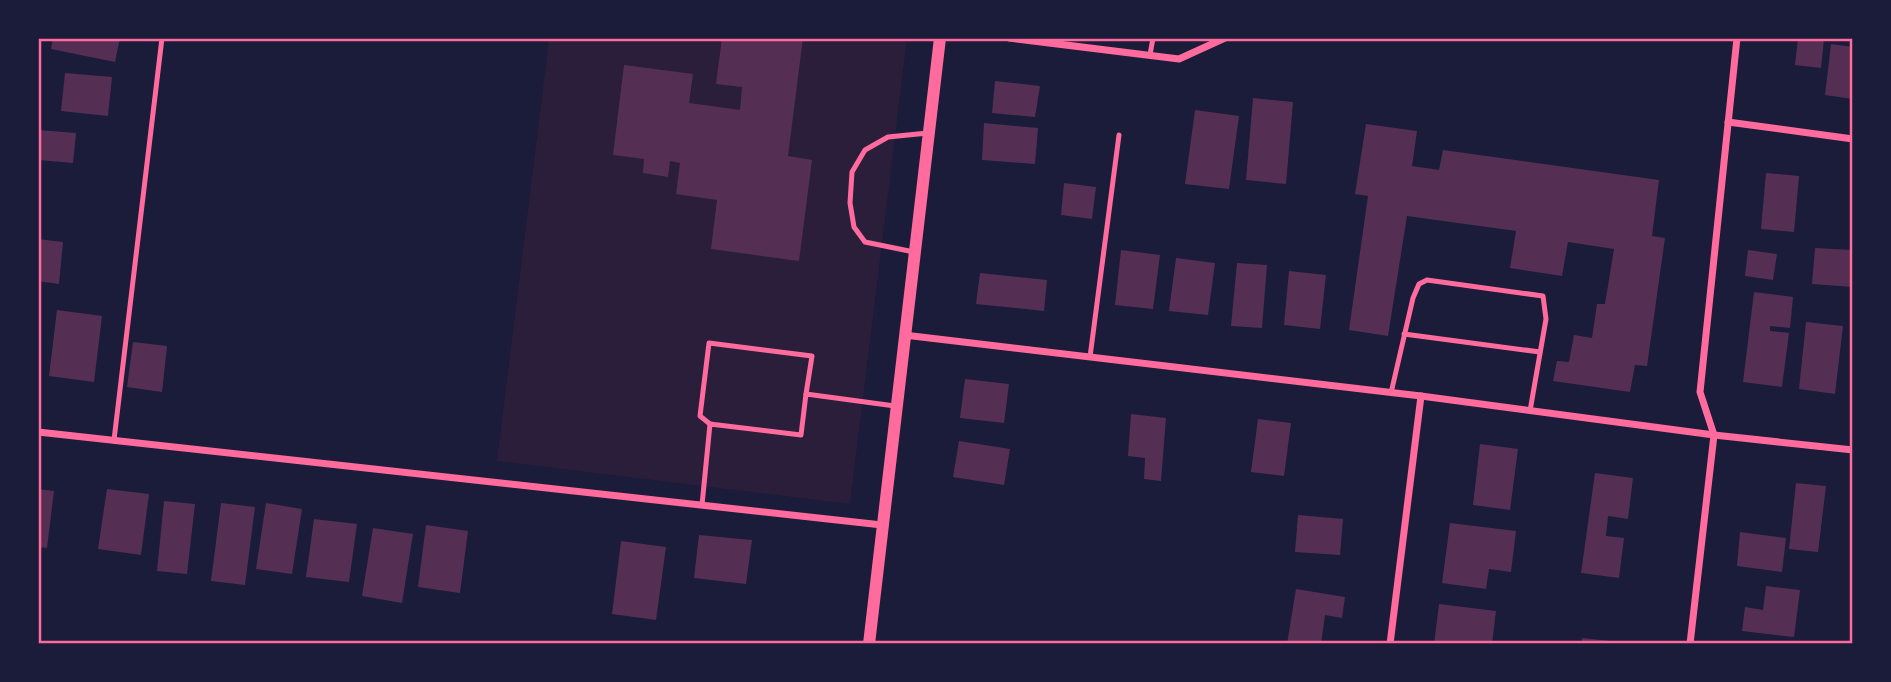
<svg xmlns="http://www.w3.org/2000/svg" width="1891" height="682" font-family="'Fira Sans Condensed',sans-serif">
	<rect width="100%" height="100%" fill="#1b1b3a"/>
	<path fill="#2a1e3b" d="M549 39H907L850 504 497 461Z"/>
	<g fill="#542f53">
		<path d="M53 38H120L115 62 51 49Z"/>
		<path d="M722 38H803L788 156 812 160 799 261 711 249 717 200 676 194 680 163 670 161 668 177 643 173 644 159 613 155 624 65 693 74 689 103 740 110 742 87 716 84Z"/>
		<path d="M1798 38 1824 39 1821 68 1795 65Z"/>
		<path d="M1831 44 1853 47V99L1825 95Z"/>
		<path d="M65 73 112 77 108 116 61 111Z"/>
		<path d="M995 81 1040 86 1035 117 992 113Z"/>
		<path d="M1253 98 1293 102 1286 184 1246 180Z"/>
		<path d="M1195 110 1239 116 1229 189 1185 184Z"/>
		<path d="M984 123 1038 128 1035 164 982 160Z"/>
		<path d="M1366 124 1417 131 1412 166 1439 170 1443 150 1659 180 1652 236 1665 238 1647 366 1635 365 1630 392 1553 381 1557 361 1569 362 1574 335 1592 338 1597 304H1605L1614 249 1568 242 1562 276 1510 268 1516 231 1407 216 1388 336 1349 330 1368 196 1355 194Z"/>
		<path d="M38 130 76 133 73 163 38 160Z"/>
		<path d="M1766 173 1799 176 1794 232 1761 229Z"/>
		<path d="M1064 183 1096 187 1092 219 1061 215Z"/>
		<path d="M38 239 63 242 59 284 38 281Z"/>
		<path d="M1815 248 1853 250V287L1812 284Z"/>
		<path d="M1121 250 1160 255 1153 309 1115 305Z"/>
		<path d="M1748 250 1777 254 1773 280 1745 276Z"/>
		<path d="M1176 258 1215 263 1208 315 1169 311Z"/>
		<path d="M1237 263 1267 265 1262 328 1231 326Z"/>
		<path d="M1289 271 1326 275 1320 329 1284 325Z"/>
		<path d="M980 273 1047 280 1044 311 976 304Z"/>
		<path d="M1754 292 1793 297 1790 328 1770 326V331L1789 333 1782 387 1743 382Z"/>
		<path d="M57 310 102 316 94 382 49 376Z"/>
		<path d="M1806 322 1843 326 1835 394 1799 389Z"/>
		<path d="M133 342 167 346 162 392 127 387Z"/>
		<path d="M965 379 1009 384 1004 423 960 418Z"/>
		<path d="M1131 414 1166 418 1161 481 1144 479 1145 458 1128 456Z"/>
		<path d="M1258 419 1291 423 1284 476 1251 472Z"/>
		<path d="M959 441 1010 449 1004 485 953 477Z"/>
		<path d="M1480 444 1518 449 1510 510 1473 505Z"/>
		<path d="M1595 473 1633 478 1628 519 1608 516 1606 536 1624 538 1619 578 1581 573Z"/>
		<path d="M1796 483 1826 486 1818 552 1789 549Z"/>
		<path d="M38 489 54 491 47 548 38 547Z"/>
		<path d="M107 489 149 494 141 555 98 549Z"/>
		<path d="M164 501 195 504 187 574 157 571Z"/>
		<path d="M221 503 255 507 245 585 211 581Z"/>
		<path d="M266 503 302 509 292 574 256 569Z"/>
		<path d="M1298 515 1343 519 1340 555 1295 552Z"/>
		<path d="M314 519 357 524 349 582 306 577Z"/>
		<path d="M1450 523 1516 531 1511 572 1489 569 1486 589 1442 583Z"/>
		<path d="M426 525 468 531 460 593 418 587Z"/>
		<path d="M373 528 413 534 402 603 362 596Z"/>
		<path d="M1740 532 1786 538 1782 572 1737 566Z"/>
		<path d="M699 535 752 540 746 584 694 578Z"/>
		<path d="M621 541 666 547 656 620 612 614Z"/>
		<path d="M1766 586 1800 590 1794 637 1742 631 1745 607 1763 610Z"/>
		<path d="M1296 589 1345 597 1342 618 1325 615 1321 644H1287Z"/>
		<path d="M1439 604 1496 611 1492 644H1434Z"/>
		<path d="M1582 638 1620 642V644H1582Z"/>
	</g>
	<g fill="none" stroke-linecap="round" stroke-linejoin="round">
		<g stroke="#ff6b9d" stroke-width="5">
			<path d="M1150 55 1153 38"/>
			<path d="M914 252 865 242 854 227 850 203 852 172 865 150 888 137 928 133"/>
			<path d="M1404 334 1540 352"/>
			<path d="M1090 357 1119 135"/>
			<path d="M1391 393 1413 298 1419 284 1427 280 1543 296 1546 319 1530 411"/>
			<path d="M710 424 700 416 709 343 812 356 806 394"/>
			<path d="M114 440 162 38"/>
			<path d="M702 505 710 424 801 435 806 394 895 406"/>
		</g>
		<g stroke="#ff6b9d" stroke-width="7">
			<path d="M1009 38 1179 59 1225 38"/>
			<path d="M1728 122 1853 139"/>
			<path d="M904 335 1421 396 1714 435 1853 450"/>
			<path d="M38 432 882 525"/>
			<path d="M1390 644 1421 396"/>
			<path d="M1690 644 1714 435 1700 392 1737 38"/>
		</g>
		<path stroke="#ff6b9d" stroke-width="12" d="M869 644 940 38"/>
	</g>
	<rect width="1891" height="682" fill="none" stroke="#1b1b3a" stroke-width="80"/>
	<rect x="40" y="40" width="1811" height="602" fill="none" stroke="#ff6b9d" stroke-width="2.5"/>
</svg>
